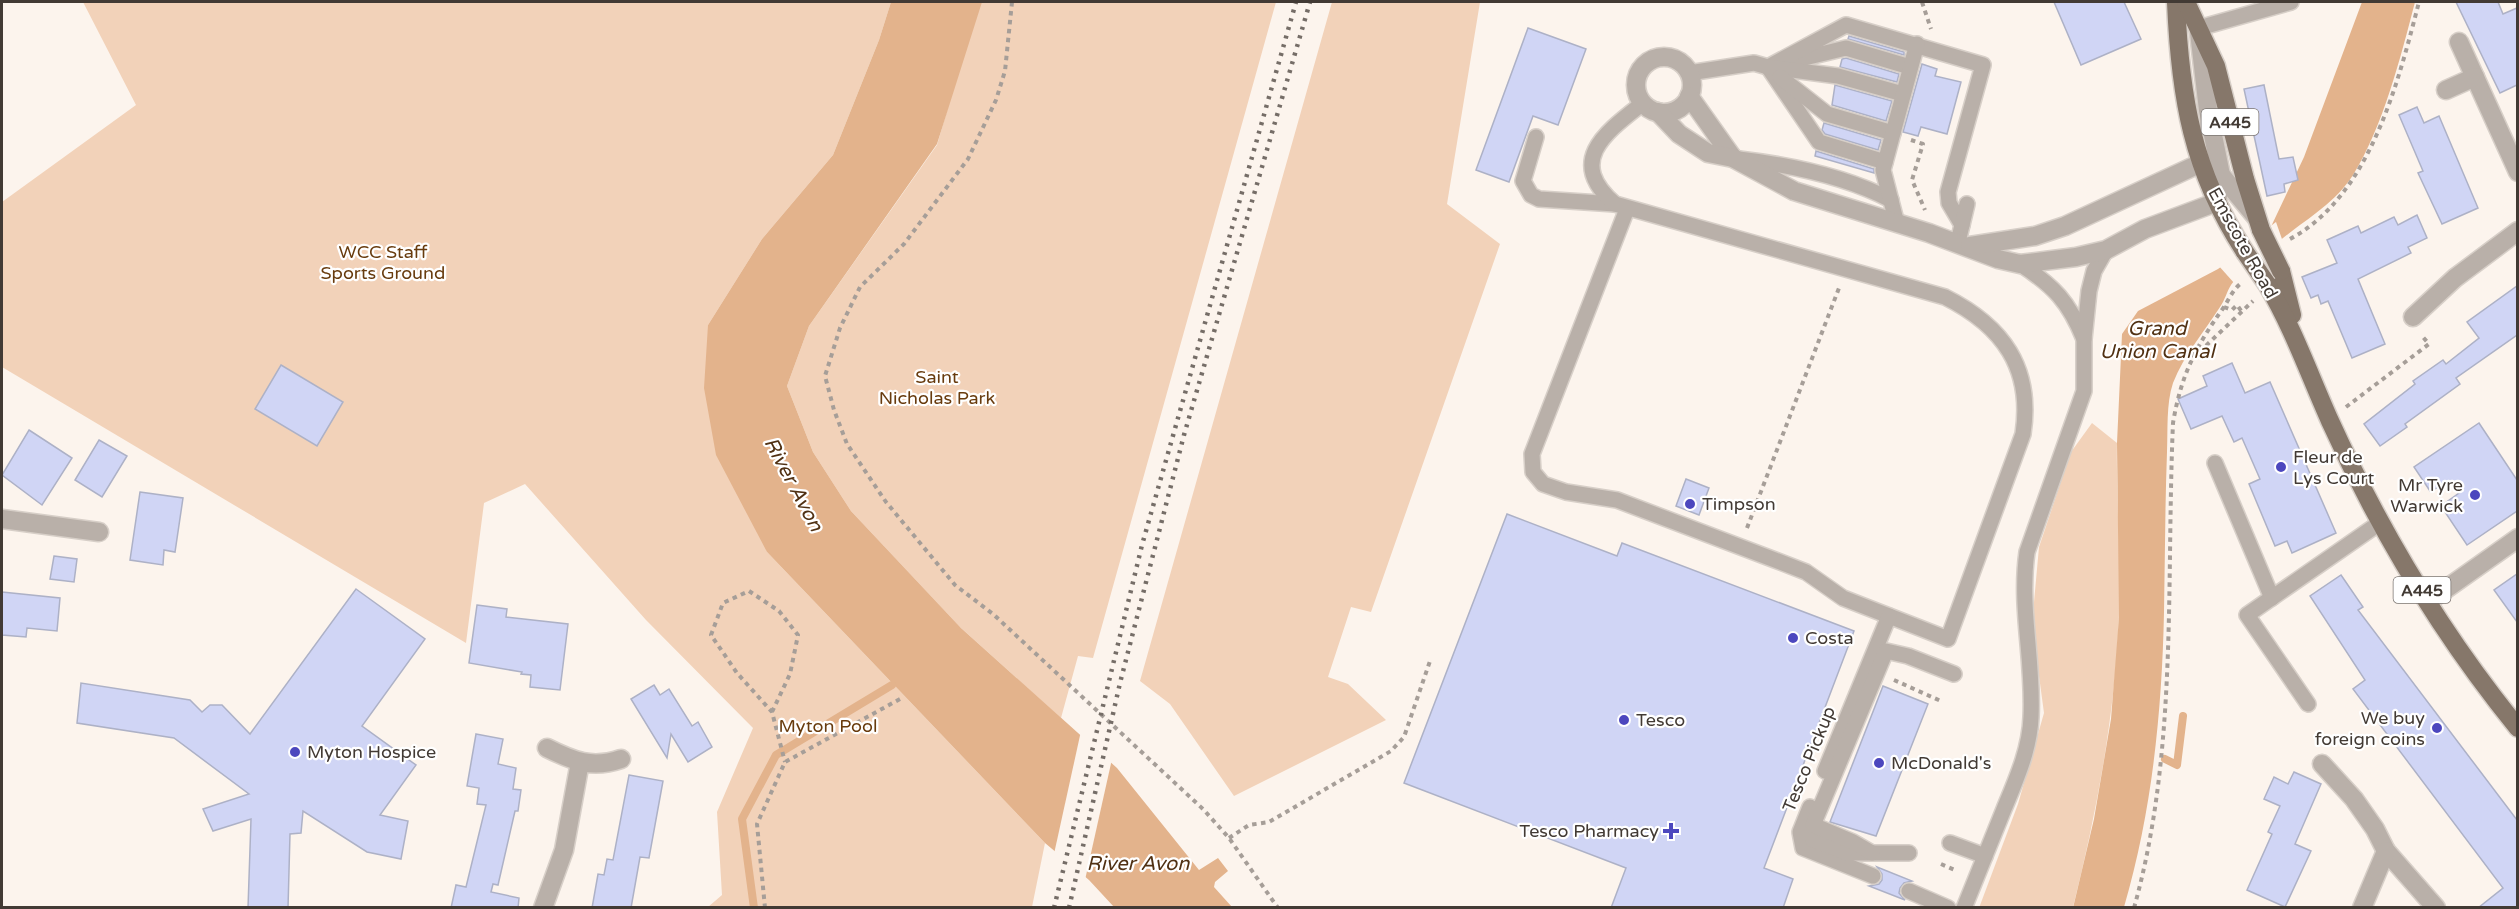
<svg xmlns="http://www.w3.org/2000/svg" width="2519" height="909" font-family="'Varela Round',sans-serif">
	<rect width="100%" height="100%" fill="#fcf4ed"/>
	<g fill="#f2d2b9">
		<path d="M83 2H891L879 40 833 155 762 239 708 325 767 552 1045 843 1032 907H708L722 895 717 812 753 728 646 620 525 484 484 503 466 643 2 367V202L136 105Z"/>
		<path d="M979 2H1276L1093 658 1078 656 1061 718 960 627 851 511 813 452 787 386 809 326 937 145Z"/>
		<path d="M1332 2H1480L1447 204 1500 244 1371 612 1351 607 1328 677 1348 684 1386 720 1234 796 1170 704 1140 681Z"/>
		<path d="M2092 423 2117 443C2116 500 2121 558 2119 616 2115 715 2097 811 2073 907L1979 908 2018 804 2044 713 2032 624 2039 547 2071 452Z"/>
	</g>
	<g fill="#e3b38c">
		<path d="M891 2H982L937 144 809 326 787 386 813 452 851 511 961 628 1117 768 1199 870 1218 858 1228 871 1215 882 1214 887 1232 907H1114L1089 880 1045 843 767 552 716 455 704 388 708 325 762 239 833 155 879 40Z"/>
		<path d="M2362 2H2415C2401 56 2383 127 2353 175 2335 203 2308 218 2283 238 2268 250 2242 270 2231 285 2227 291 2225 300 2220 307 2204 332 2184 355 2173 383 2166 404 2168 430 2167 452 2165 506 2165 559 2164 612 2162 711 2152 812 2124 907L2073 908 2094 819 2111 719 2119 617 2117 443 2122 334 2138 311 2218 269 2268 233 2304 157Z"/>
	</g>
	<g fill="#fcf4ed">
		<path d="M2276 222 2283 242 2235 284 2218 265Z"/>
		<path d="M1081 731 1112 759 1085 880 1054 854Z"/>
	</g>
	<g fill="none" stroke-linecap="round" stroke-linejoin="round">
		<g stroke="#e3b38c" stroke-width="8">
			<path d="M2165 759 2177 765 2183 716"/>
			<path d="M754 908 742 819 776 755 892 685"/>
		</g>
	</g>
	<g fill="#d0d5f5" stroke="#adb1c6" stroke-width="1.5">
		<path d="M2054 2H2124L2141 39 2081 65Z"/>
		<path d="M2456 2H2498L2503 14 2517 8V85L2500 93Z"/>
		<path d="M1528 28 1586 49 1558 125 1533 116 1509 182 1476 170Z"/>
		<path d="M1849 36 1904 52V55L1848 39Z"/>
		<path d="M1846 58 1899 74 1897 82 1840 67 1842 59Z"/>
		<path d="M1922 64 1937 69 1935 76 1961 82 1947 134 1921 127 1918 136 1903 132Z"/>
		<path d="M1835 85 1892 101 1886 121 1832 105Z"/>
		<path d="M2264 85 2279 159 2293 157 2298 180 2284 184 2285 192 2267 196 2244 89Z"/>
		<path d="M2417 107 2424 123 2439 116 2478 208 2442 224 2418 173 2423 171 2399 115Z"/>
		<path d="M1824 123 1881 140 1878 150 1825 134 1822 130Z"/>
		<path d="M1816 151 1874 169V173L1815 156Z"/>
		<path d="M2417 215 2427 238 2408 247 2411 253 2358 279 2385 344 2352 358 2328 301 2321 304 2318 295 2311 298 2302 277 2337 263 2327 240 2358 226 2361 233 2394 217 2398 225Z"/>
		<path d="M2517 286V335L2456 378 2460 384 2405 424 2407 427 2380 446 2364 424 2415 384 2413 381 2443 360 2446 364 2479 338 2467 322Z"/>
		<path d="M2232 363 2245 393 2270 382 2336 533 2292 553 2287 541 2275 546 2249 484 2260 479 2242 438 2234 442 2222 416 2191 429 2178 399 2207 386 2203 376Z"/>
		<path d="M281 365 343 402 317 446 255 409Z"/>
		<path d="M2479 423 2517 480V511L2467 545 2441 506 2459 493 2452 481 2430 491 2414 467Z"/>
		<path d="M29 430 72 458 42 505 2 475Z"/>
		<path d="M99 440 127 456 102 497 75 480Z"/>
		<path d="M1686 479 1709 488 1699 515 1676 506Z"/>
		<path d="M140 492 183 498 175 552 164 550 163 565 130 560Z"/>
		<path d="M1507 514 1617 556 1622 543 1854 631 1764 868 1793 879 1783 908H1611L1626 868 1404 783Z"/>
		<path d="M54 556 77 559 74 582 50 579Z"/>
		<path d="M2517 574V622L2494 590Z"/>
		<path d="M2341 575 2363 607 2358 610 2517 820V908H2478L2503 888 2353 689 2365 680 2310 596Z"/>
		<path d="M356 589 425 639 362 726 416 765 380 815 408 821 401 859 367 852 303 811 301 833 290 834 288 908H248L251 819 213 831 203 809 249 794 174 738 77 723 81 683 190 700 202 712 210 705H222L250 734Z"/>
		<path d="M2 592 60 598 57 631 27 628 26 637 2 635Z"/>
		<path d="M477 605 507 609 506 617 568 624 560 690 530 687 531 675 521 674 522 672 469 663Z"/>
		<path d="M654 685 660 695 669 689 692 726 698 722 712 747 688 762 671 734 667 758 631 699Z"/>
		<path d="M1883 686 1928 704 1876 836 1830 822Z"/>
		<path d="M476 734 503 739 498 764 516 768 513 789 521 790 518 811H515L498 885 493 884 491 892 519 898 518 908H451L456 885 466 887 486 805 477 804 479 788 467 786Z"/>
		<path d="M2294 772 2321 784 2295 844 2311 851 2285 907 2247 890 2272 834 2268 832 2280 806 2264 799 2274 777 2288 784Z"/>
		<path d="M629 775 663 781 649 858 640 857 631 908H592L598 874 604 875 607 859 613 860Z"/>
		<path d="M1877 867 1912 881 1904 883 1900 888 1899 893 1905 900 1869 886 1879 884 1882 880V874Z"/>
	</g>
	<g fill="none" stroke-linecap="round" stroke-linejoin="round">
		<g stroke="#d7cfc8" stroke-width="18">
			<g id="lane">
				<path d="M2199 28 2291 2"/>
				<path d="M1792 61 1846 48 1910 67"/>
				<path d="M1768 67 1846 25 1983 65 1948 192 1949 203 1962 225 1958 242"/>
				<path d="M1768 67 1819 142 1885 162"/>
				<path d="M1689 73 1754 63 1768 67 1838 76 1903 94"/>
				<path d="M1780 77 1827 114 1893 133"/>
				<path d="M1536 137 1523 181 1531 195 1539 199 1615 204"/>
				<path d="M1739 159C1790 165 1845 176 1891 200"/>
				<path d="M1627 209 1532 454 1533 472 1543 484 1566 492 1617 500 1775 560 1806 572 1843 598 1948 639 2023 434C2033 368 2003 326 1945 297L1615 204C1565 161 1606 132 1643 103"/>
				<path d="M1897 224 1883 170 1917 44"/>
				<path d="M1962 225 1967 204"/>
				<path d="M2020 264C2054 286 2069 302 2084 339"/>
				<path d="M2215 463 2272 598"/>
				<path d="M2308 704 2247 615 2381 522"/>
				<path d="M1825 771 1889 616"/>
				<path d="M1810 807 1800 832 1803 848 1873 876"/>
				<path d="M1813 825V840L1847 853H1909"/>
				<path d="M1950 843 1985 856"/>
				<path d="M1872 853 1853 842 1813 825 1886 651 1908 656 1954 674"/>
				<path d="M1909 891 1948 908"/>
				<path d="M1964 908C1977 875 1991 842 2004 809 2016 780 2030 749 2031 717 2034 661 2019 607 2027 552L2084 391V339L2089 291 2094 271 2106 250"/>
			</g>
		</g>
		<g stroke="#d7cfc8" stroke-width="21">
			<g id="street">
				<path d="M2459 42 2518 172"/>
				<circle cx="1664" cy="85" r="28"/>
				<path d="M2446 90 2475 77"/>
				<path d="M1689 96 1733 158"/>
				<path d="M1658 112 1679 134 1708 153 1733 158 1794 191 1929 233 1998 259 2020 264 2076 257 2106 250 2145 229 2217 202 2221 175 2208 110 2199 32"/>
				<path d="M1970 246 2035 236 2065 226 2201 163 2221 175 2256 217"/>
				<path d="M2413 317 2455 278 2518 231"/>
				<path d="M2 519 99 532"/>
				<path d="M2429 601 2518 538"/>
				<path d="M547 748C573 761 592 769 621 759"/>
				<path d="M2322 764 2354 799 2375 829 2386 851 2436 908"/>
				<path d="M543 908 564 850 580 762"/>
				<path d="M2362 908 2386 851"/>
			</g>
		</g>
		<g stroke="#d7cfc8" stroke-width="21">
			<g id="primary">
				<path d="M2176 2C2180 96 2192 171 2245 252"/>
				<path d="M2186 2 2216 66 2245 179 2261 230"/>
				<path d="M2281 271 2292 315"/>
				<path d="M2267 284C2293 328 2309 374 2330 421 2379 529 2443 636 2518 728"/>
			</g>
		</g>
		<g stroke="#a69e98" stroke-width="4" stroke-dasharray="4.5 4.5" stroke-linecap="butt">
			<path d="M1012 2 1005 71 996 100 968 159 904 244 860 287 840 328 825 376 834 410 847 444 886 502 955 585 993 614 1203 809 1229 838 1278 908"/>
			<path d="M1922 2 1931 29"/>
			<path d="M1911 140 1923 144 1912 180 1925 210"/>
			<path d="M2290 239C2370 196 2398 83 2419 2"/>
			<path d="M2224 307 2232 310 2237 305 2242 312"/>
			<path d="M2193 358 2253 301"/>
			<path d="M2346 407 2429 344 2422 336"/>
			<path d="M1747 528 1839 288"/>
			<path d="M1894 680 1943 702"/>
			<path d="M772 712 790 674 798 635 779 611 749 591 723 603 711 635 737 673 772 712 785 762"/>
			<path d="M1229 838 1249 825 1269 822 1391 751 1404 737 1430 661"/>
			<path d="M1941 864 1957 871"/>
			<path d="M715 908H716"/>
			<path d="M765 908 757 824 785 762 900 699"/>
			<path d="M2134 908C2178 751 2166 583 2173 423 2181 375 2196 346 2224 307 2229 299 2233 290 2240 284"/>
		</g>
		<use href="#lane" stroke="#b9b0a9" stroke-width="15"/>
		<use href="#street" stroke="#b9b0a9" stroke-width="18"/>
		<use href="#primary" stroke="#86776a" stroke-width="18"/>
		<g stroke="#756d67" stroke-width="4.5" stroke-dasharray="3 6" stroke-linecap="butt">
			<path d="M1054 908 1142 545 1296 2"/>
			<path d="M1069 908 1120 683 1184 435 1310 2"/>
		</g>
		<g stroke="#d7cfc8" stroke-width="21" stroke-linecap="butt">
			<g id="primary-bridge">
				<path d="M2261 230 2281 271"/>
				<path d="M2245 252 2267 284"/>
			</g>
		</g>
		<use href="#primary-bridge" stroke="#86776a" stroke-width="18"/>
	</g>
	<g fill="#4c47be" stroke="#fff" stroke-width="2">
		<circle cx="2281" cy="467" r="6"/>
		<circle cx="2475" cy="495" r="6"/>
		<circle cx="1690" cy="504" r="6"/>
		<circle cx="1793" cy="638" r="6"/>
		<circle cx="1624" cy="720" r="6"/>
		<circle cx="2437" cy="728" r="6"/>
		<circle cx="295" cy="752" r="6"/>
		<circle cx="1879" cy="763" r="6"/>
		<path d="M1668 822h6v6h6v6h-6v6h-6v-6h-6v-6h6z"/>
	</g>
	<g text-anchor="middle" stroke-width="4.5" stroke-linejoin="round" paint-order="stroke">
		<g fill="#fff" stroke="#7b7571" stroke-width="1.5">
			<rect x="2201.5" y="109" width="57" height="26" rx="4.5"/>
			<rect x="2393.5" y="577" width="57" height="26" rx="4.5"/>
		</g>
		<g font-size="16" font-weight="bold" fill="#423a34">
			<text x="2230" y="128">A445</text>
			<text x="2422" y="596">A445</text>
		</g>
		<g font-size="18" fill="#423a34" stroke="#fff">
			<text transform="translate(2243 243) rotate(61)" y="6">Emscote Road</text>
			<text transform="translate(1809 759) rotate(-68)" y="6">Tesco Pickup</text>
		</g>
		<g font-size="18" fill="#683b0d" stroke="#fff">
			<text x="383" y="258">WCC Staff<tspan x="383" dy="21">Sports Ground</tspan></text>
			<text x="937" y="383">Saint<tspan x="937" dy="21">Nicholas Park</tspan></text>
			<text x="828" y="732">Myton Pool</text>
		</g>
		<g font-size="18" fill="#423a34" stroke="#fff" text-anchor="start">
			<text x="2293" y="463">Fleur de<tspan x="2293" dy="21">Lys Court</tspan></text>
			<text x="2463" y="491" text-anchor="end">Mr Tyre<tspan x="2463" dy="21">Warwick</tspan></text>
			<text x="1702" y="510">Timpson</text>
			<text x="1805" y="644">Costa</text>
			<text x="2425" y="724" text-anchor="end">We buy<tspan x="2425" dy="21">foreign coins</tspan></text>
			<text x="1636" y="726">Tesco</text>
			<text x="307" y="758">Myton Hospice</text>
			<text x="1891" y="769">McDonald's</text>
			<text x="1659" y="837" text-anchor="end">Tesco Pharmacy</text>
		</g>
		<g font-size="20" font-style="italic" fill="#513113" stroke="#fff">
			<text x="2157" y="335">Grand<tspan x="2157" dy="23">Union Canal</tspan></text>
			<text transform="translate(794 484) rotate(62)" y="7">River Avon</text>
			<text x="1138" y="870">River Avon</text>
		</g>
	</g>
	<rect width="2519" height="909" fill="none" stroke="#423a34" stroke-width="6"/>
</svg>
